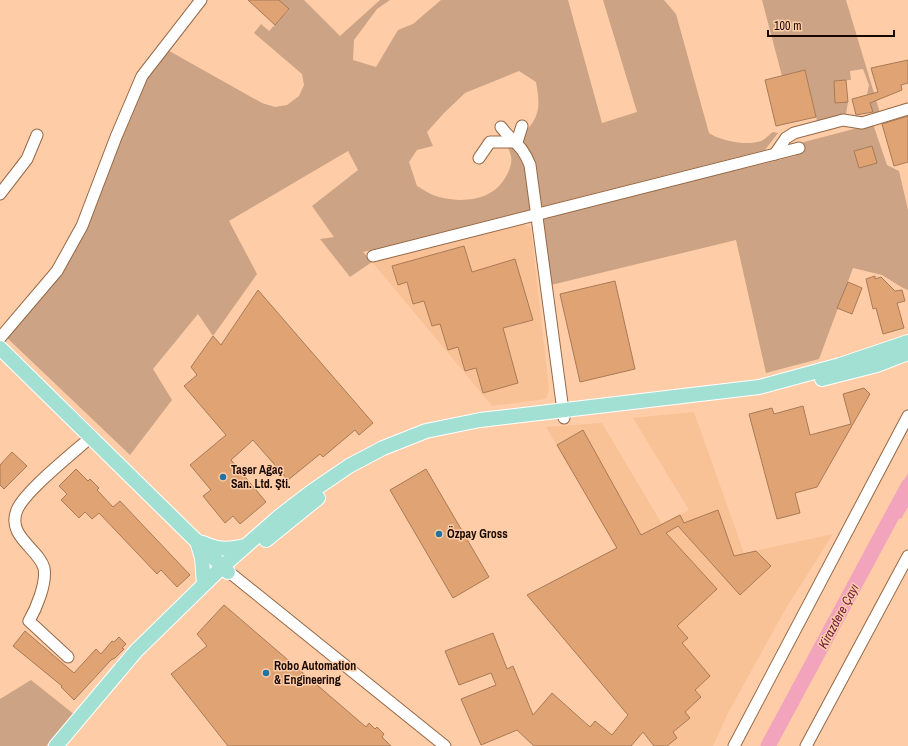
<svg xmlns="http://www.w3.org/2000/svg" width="908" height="746" font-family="'Archivo Narrow',sans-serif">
	<rect width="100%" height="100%" fill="#fecda7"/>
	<g fill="#f9c196">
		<path d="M522 224 531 228 549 389 546 399 492 406 372 262Z"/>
		<path d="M694 412 744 553 833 534 785 610 728 713 713 746H654L527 595 616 548 546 427 602 423 662 524 689 510 633 418Z"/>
	</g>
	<g fill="#cca384" fill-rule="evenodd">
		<path d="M279 0H304L340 36 380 0H390L377 9 354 40 353 60 376 67 398 30 413 24 441 0H568L602 123 637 112 603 0H664L676 14 709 133C720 141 750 147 763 140 766 138 770 134 773 132L778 133 765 150 363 252 372 262 350 277 320 239 334 237 312 206 358 170 348 151 229 221 257 274 213 336 198 314 153 369 172 400 130 455 3 334 57 271 128 110 164 48 262 103 275 107 287 105 299 96 304 85 302 74 254 33 261 24 269 31 289 10ZM519 71 536 82C542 114 537 119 517 142L505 141C513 157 514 163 505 178 492 201 462 203 439 197 431 195 424 190 417 186L409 162 417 150 433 146 427 132 444 113 465 93Z"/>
		<path d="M762 0H846L880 113 874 115 867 95 869 85 863 69 850 71 851 80 834 81 848 102 846 114 817 121 805 70 782 76Z"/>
		<path d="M873 124 887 165 899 171 908 210V290L903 288 882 275 853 268 819 359 766 373 736 240 551 285 541 223 545 216 795 156 803 151 800 143Z"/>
		<path d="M31 680 75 715 46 746H0V699Z"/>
	</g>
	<path fill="#f1a4bc" d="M908 473V507L901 519 887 513Z"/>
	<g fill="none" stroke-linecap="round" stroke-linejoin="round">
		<path stroke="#f1a4bc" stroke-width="15" d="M768 746 908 486"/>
	</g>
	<g fill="#e0a474" stroke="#a87a57">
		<path d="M248 0H279L289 9 275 25Z"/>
		<path d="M908 60V83L901 85 902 90 870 103 873 112 856 115 852 99 878 92 871 68Z"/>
		<path d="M805 70 816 117 776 126 765 80Z"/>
		<path d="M846 80 848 102 835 103 834 81Z"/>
		<path d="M908 116V162L894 166 882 124Z"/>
		<path d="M872 146 877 163 859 168 854 151Z"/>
		<path d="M464 246 472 272 515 259 533 320 503 328 518 383 483 393 476 368 465 371 458 347 448 350 440 324 432 326 424 301 413 304 407 282 398 285 392 266Z"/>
		<path d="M875 276V279L881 277 895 291 902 290 905 301 897 303 904 328 883 334 876 308 873 309 866 279Z"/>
		<path d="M615 281 635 369 580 382 560 294Z"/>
		<path d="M848 282 862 288 852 314 837 308Z"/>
		<path d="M258 290 373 423 359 435 355 430 323 457 320 454 288 480 253 440 231 460 266 502 240 524 233 516 225 523 203 496 211 490 190 465 226 435 184 386 197 375 191 367 213 336 221 345Z"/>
		<path d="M864 388 870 394 817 487 795 493 800 513 777 519 749 414 772 408 774 414 803 406 810 435 851 424 843 394Z"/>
		<path d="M583 430 641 535 680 515 684 523 718 510 734 556 756 551 771 566 740 595 678 526 666 533 717 589 677 626 688 638 682 643 710 676 695 690 701 697 685 712 690 718 673 732 677 738 667 746H654L643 732 631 746H534L517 730 481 745 461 699 496 685 491 673 459 685 445 651 493 633 507 669 513 666 533 715 552 693 590 727 595 721 612 735 628 715 527 595 617 548 557 445Z"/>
		<path d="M12 452 27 466 4 489 0 485V465Z"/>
		<path d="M76 469 88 481 90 479 99 488 97 490 113 507 120 501 190 575 177 587 161 570 157 574 99 513 92 519 85 512 79 518 61 500 67 494 59 486Z"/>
		<path d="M426 469 489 577 453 598 390 490Z"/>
		<path d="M224 605 366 727 369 723 375 729 377 727 384 734 382 737 391 746H228L171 674 207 646 197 634Z"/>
		<path d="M25 631 74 673 96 649 101 654 112 641 114 642 119 637 126 644 122 648 124 649 115 658 111 660 74 700 61 687 62 686 13 646Z"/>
	</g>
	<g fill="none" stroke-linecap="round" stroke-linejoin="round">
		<g stroke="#956845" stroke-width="13">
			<g id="minor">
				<path d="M501 127C513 143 522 144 530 165L564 418"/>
				<path d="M775 154 786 138 794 133 843 120 862 123 908 109"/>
				<path d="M479 158 490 142H517L522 126"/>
				<path d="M0 194 27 159 37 135"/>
				<path d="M373 256 799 148"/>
				<path d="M0 338 57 271 82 226 116 137 142 76 201 0"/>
				<path d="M229 572 445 746"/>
				<path d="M68 657 29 621C36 609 47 583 44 568 39 549 6 536 17 510 25 491 73 453 91 437"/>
				<path d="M734 746 908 416"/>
				<path d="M806 746 908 556"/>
			</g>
		</g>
		<g stroke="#fff" stroke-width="16">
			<g id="major">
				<path d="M0 348 228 572"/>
				<path d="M822 379 877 365 908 353"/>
				<path d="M266 540 318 498"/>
				<path d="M197 541 202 558 204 584"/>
				<path d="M203 543C218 550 229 550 245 546"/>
				<path d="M56 746 136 651 223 566 281 515 311 492 349 466 383 448 426 431 480 420 759 387 840 365 908 342"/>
			</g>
		</g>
		<use href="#minor" stroke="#fff" stroke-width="11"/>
		<use href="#major" stroke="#a3e0d4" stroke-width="14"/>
	</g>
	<g fill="#1e74a4" stroke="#fecda7" stroke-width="1.5">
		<circle cx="223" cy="477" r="4"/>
		<circle cx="439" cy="534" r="4"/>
		<circle cx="266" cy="673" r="4"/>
	</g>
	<g text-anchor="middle" stroke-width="3" stroke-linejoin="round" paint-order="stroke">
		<g font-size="12" font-weight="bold" fill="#180800" stroke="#fecda7" text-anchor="start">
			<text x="231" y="474">Taşer Ağaç<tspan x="231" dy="14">San. Ltd. Şti.</tspan></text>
			<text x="447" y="538">Özpay Gross</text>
			<text x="274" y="670">Robo Automation<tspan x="274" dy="14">&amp; Engineering</tspan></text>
		</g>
		<g font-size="13" font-style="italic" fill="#70193f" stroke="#fecda7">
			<text transform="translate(838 616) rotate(-62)" y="5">Kirazdere Çayı</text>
		</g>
	</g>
	<path d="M768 30v6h126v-6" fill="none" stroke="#180800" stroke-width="2"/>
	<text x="774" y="30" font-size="12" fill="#180800" stroke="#fecda7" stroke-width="3" paint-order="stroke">100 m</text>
</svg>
